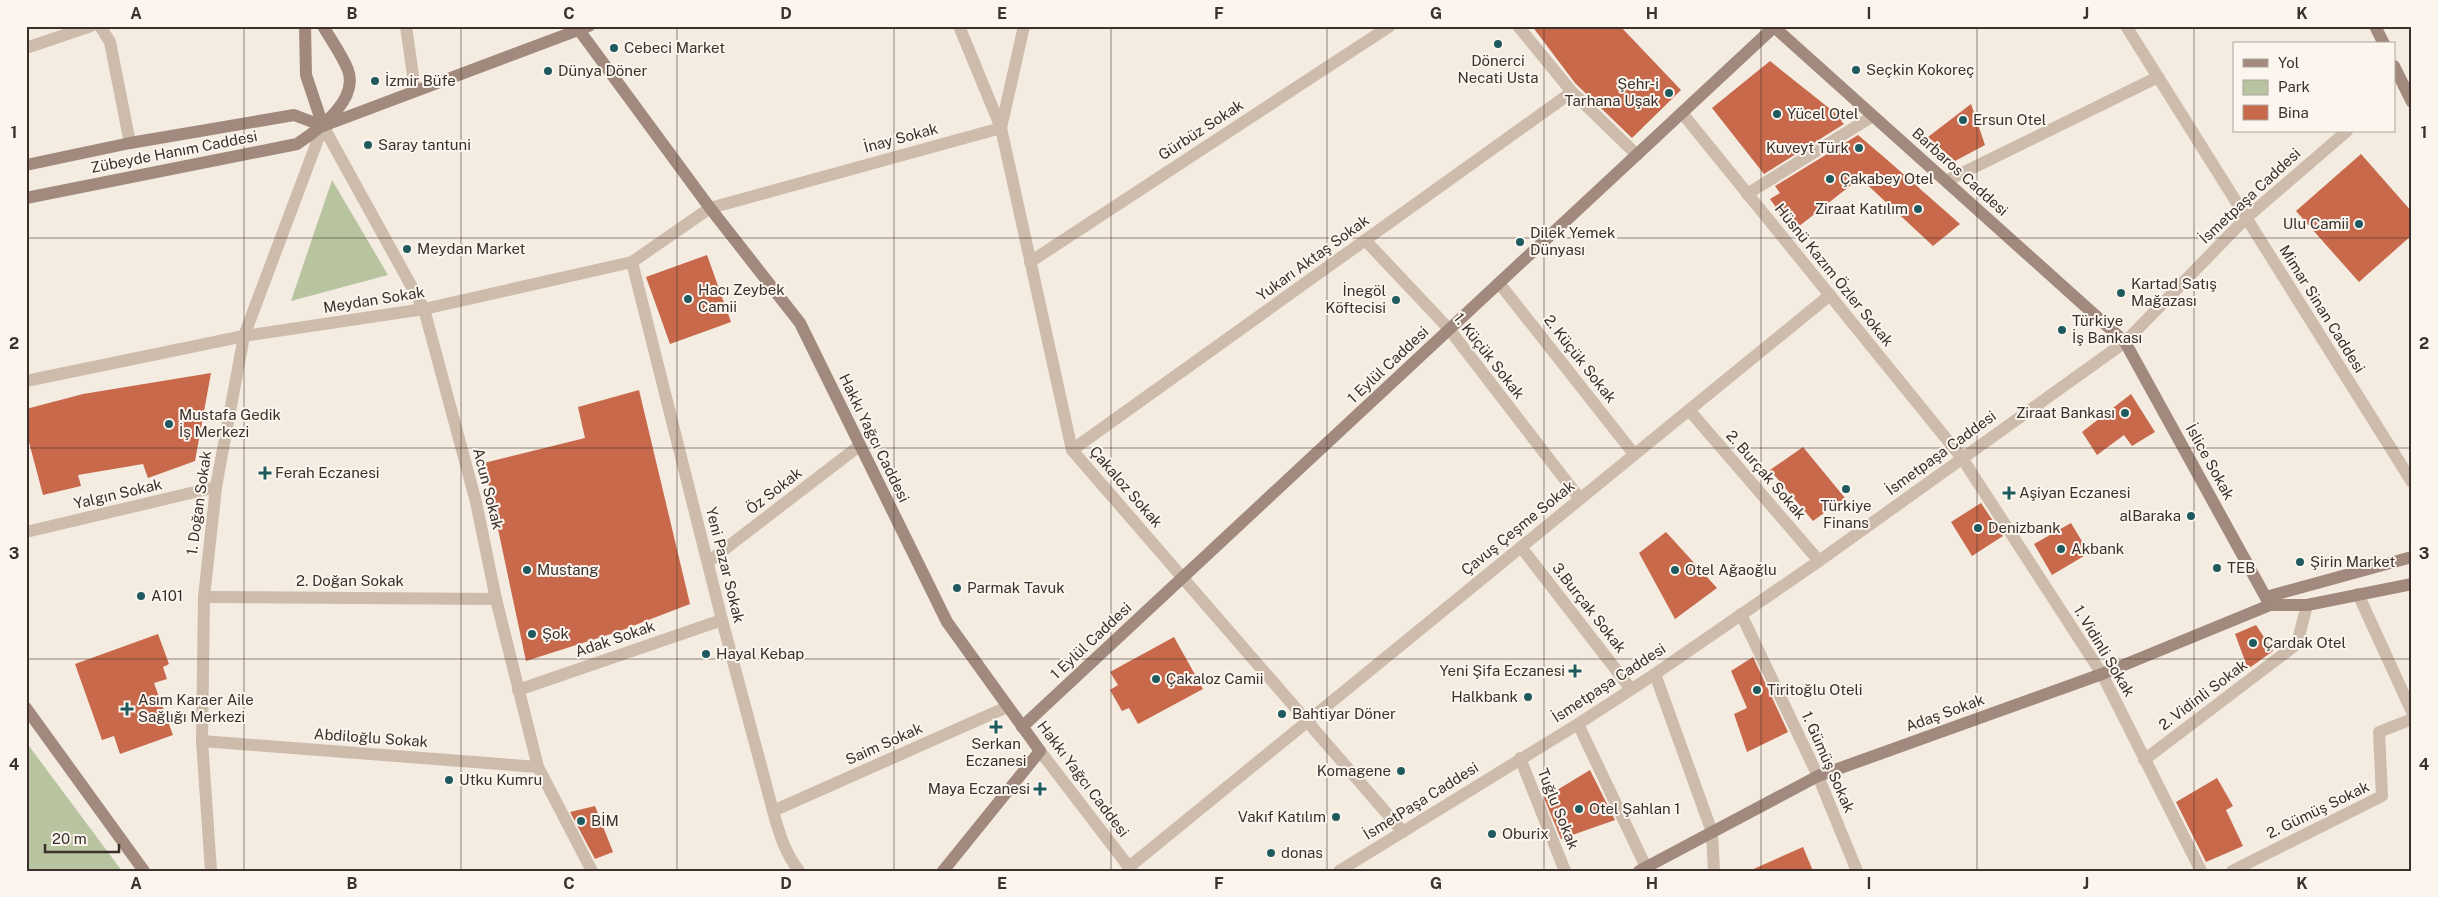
<svg xmlns="http://www.w3.org/2000/svg" width="2438" height="897" font-family="'Public Sans',sans-serif">
	<rect width="100%" height="100%" fill="#f4ebe1"/>
	<g fill="#b8c4a0">
		<path d="M332 180 388 275 291 301Z"/>
		<path d="M26 742 122 871H26Z"/>
	</g>
	<g fill="#c8694b">
		<path d="M1532 26H1620L1681 90 1632 138 1575 83Z"/>
		<path d="M1770 61 1844 120 1841 121 1844 124 1764 174 1712 108Z"/>
		<path d="M1971 104 1985 145 1955 161 1928 137Z"/>
		<path d="M1858 135 1885 158 1960 224 1933 246 1860 178 1793 231 1770 199 1780 193 1775 186Z"/>
		<path d="M2361 154 2412 212V235L2359 282 2296 211Z"/>
		<path d="M707 255 731 322 670 344 646 277Z"/>
		<path d="M211 373 195 461 148 478 143 464 78 475 81 486 43 495 26 431V409L83 394Z"/>
		<path d="M639 390 690 604 617 632 526 661 484 463 585 438 578 407Z"/>
		<path d="M2131 394 2155 432 2132 446 2124 435 2097 455 2082 432Z"/>
		<path d="M1803 447 1845 498 1813 521 1770 470Z"/>
		<path d="M1981 503 2003 536 1972 556 1951 522Z"/>
		<path d="M2071 523 2089 553 2052 575 2034 544Z"/>
		<path d="M1666 532 1717 588 1675 619 1639 553Z"/>
		<path d="M2256 625 2273 651 2248 669 2235 634Z"/>
		<path d="M158 634 169 664 163 667 167 679 154 683 173 735 120 754 114 736 102 740 75 664Z"/>
		<path d="M1174 637 1203 689 1138 724 1129 708 1122 711 1110 690 1118 685 1110 672Z"/>
		<path d="M1753 657 1788 732 1747 752 1734 714 1747 708 1731 671Z"/>
		<path d="M1590 770 1615 820 1561 839 1544 798Z"/>
		<path d="M2217 778 2233 806 2226 810 2243 846 2206 862 2176 802Z"/>
		<path d="M595 806 613 852 595 859 570 812Z"/>
		<path d="M1803 847 1813 871H1749Z"/>
	</g>
	<g fill="none" stroke-linecap="round" stroke-linejoin="round">
		<g stroke="#cdbbac" stroke-width="12">
			<path d="M100 26 110 42 130 143"/>
			<path d="M406 26 415 90"/>
			<path d="M959 26 1001 128 1072 450 1403 832"/>
			<path d="M1518 26 1572 92 1637 155"/>
			<path d="M2126 26 2412 482"/>
			<path d="M26 48 91 26"/>
			<path d="M1682 113 1962 458 2102 674 2201 871"/>
			<path d="M323 126 424 309 476 502 496 599 538 767 592 871"/>
			<path d="M1946 181 2158 77"/>
			<path d="M1747 194 1873 116"/>
			<path d="M1365 240 1449 329 1580 499"/>
			<path d="M632 262 722 620 773 811C779 833 785 853 799 871"/>
			<path d="M1030 262 1390 26"/>
			<path d="M1499 283 1634 454"/>
			<path d="M26 381 244 336 424 309 632 262 710 208 1001 128 1024 26"/>
			<path d="M1689 410 1819 561"/>
			<path d="M1072 450 1572 92"/>
			<path d="M26 532 216 487"/>
			<path d="M1521 547 1631 689"/>
			<path d="M708 562 859 446"/>
			<path d="M2358 594 2412 712"/>
			<path d="M204 597 496 599"/>
			<path d="M1741 614 1818 776 1857 871"/>
			<path d="M1655 674 1712 832 1714 871"/>
			<path d="M518 690 722 620"/>
			<path d="M1578 724 1646 867"/>
			<path d="M202 741 538 767"/>
			<path d="M1040 751 1132 871"/>
			<path d="M1520 758 1565 871"/>
			<path d="M2144 760 2297 644 2307 605"/>
			<path d="M773 811 1007 707"/>
			<path d="M1129 867 1830 295"/>
			<path d="M211 871 202 741 204 597 216 487 244 336 323 126"/>
			<path d="M1339 871 1578 724 1655 674 1819 561 2125 342 2246 218 2347 131"/>
			<path d="M2232 871 2382 796 2379 732 2412 719"/>
		</g>
		<g stroke="#a18a7d" stroke-width="12">
			<path d="M305 26 306 75 323 126"/>
			<path d="M1773 26 2125 342 2270 605"/>
			<path d="M2375 26 2384 44"/>
			<path d="M579 30 710 208 800 323 947 622 1040 751 943 871"/>
			<path d="M2394 66 2412 102"/>
			<path d="M26 165 130 143 294 115 323 126 589 26"/>
			<path d="M26 198 297 144C318 130 359 100 348 70 342 55 331 40 323 26"/>
			<path d="M2266 597 2412 557"/>
			<path d="M26 708 144 871"/>
			<path d="M1022 727 1774 27"/>
			<path d="M1639 871 1818 776 2102 674 2270 605H2307L2412 584"/>
		</g>
	</g>
	<path fill="none" stroke="#3b302b" stroke-width="1" stroke-opacity="0.55" d="M244 26V871M461 26V871M677 26V871M894 26V871M1111 26V871M1327 26V871M1544 26V871M1761 26V871M1977 26V871M2194 26V871M26 238H2412M26 448H2412M26 659H2412"/>
	<g fill="#1f5a5e" stroke="#fbf5ee" stroke-width="2">
		<circle cx="1498" cy="44" r="5"/>
		<circle cx="614" cy="48" r="5"/>
		<circle cx="1856" cy="70" r="5"/>
		<circle cx="548" cy="71" r="5"/>
		<circle cx="375" cy="81" r="5"/>
		<circle cx="1669" cy="93" r="5"/>
		<circle cx="1777" cy="114" r="5"/>
		<circle cx="1963" cy="120" r="5"/>
		<circle cx="368" cy="145" r="5"/>
		<circle cx="1859" cy="148" r="5"/>
		<circle cx="1830" cy="179" r="5"/>
		<circle cx="1918" cy="209" r="5"/>
		<circle cx="2359" cy="224" r="5"/>
		<circle cx="1520" cy="242" r="5"/>
		<circle cx="407" cy="249" r="5"/>
		<circle cx="2121" cy="293" r="5"/>
		<circle cx="688" cy="299" r="5"/>
		<circle cx="1396" cy="300" r="5"/>
		<circle cx="2062" cy="330" r="5"/>
		<circle cx="2125" cy="413" r="5"/>
		<circle cx="169" cy="424" r="5"/>
		<path d="M262.5 465.5h5v5h5v5h-5v5h-5v-5h-5v-5h5z"/>
		<circle cx="1846" cy="489" r="5"/>
		<path d="M2006.5 485.5h5v5h5v5h-5v5h-5v-5h-5v-5h5z"/>
		<circle cx="2191" cy="516" r="5"/>
		<circle cx="1978" cy="528" r="5"/>
		<circle cx="2061" cy="549" r="5"/>
		<circle cx="2300" cy="562" r="5"/>
		<circle cx="2217" cy="568" r="5"/>
		<circle cx="527" cy="570" r="5"/>
		<circle cx="1675" cy="570" r="5"/>
		<circle cx="957" cy="588" r="5"/>
		<circle cx="141" cy="596" r="5"/>
		<circle cx="532" cy="634" r="5"/>
		<circle cx="2253" cy="643" r="5"/>
		<circle cx="706" cy="654" r="5"/>
		<path d="M1572.5 663.5h5v5h5v5h-5v5h-5v-5h-5v-5h5z"/>
		<circle cx="1156" cy="679" r="5"/>
		<circle cx="1757" cy="690" r="5"/>
		<circle cx="1528" cy="697" r="5"/>
		<path d="M124.5 701.5h5v5h5v5h-5v5h-5v-5h-5v-5h5z"/>
		<circle cx="1282" cy="714" r="5"/>
		<path d="M993.5 719.5h5v5h5v5h-5v5h-5v-5h-5v-5h5z"/>
		<circle cx="1401" cy="771" r="5"/>
		<circle cx="449" cy="780" r="5"/>
		<path d="M1037.5 781.5h5v5h5v5h-5v5h-5v-5h-5v-5h5z"/>
		<circle cx="1579" cy="809" r="5"/>
		<circle cx="1336" cy="817" r="5"/>
		<circle cx="581" cy="821" r="5"/>
		<circle cx="1492" cy="834" r="5"/>
		<circle cx="1271" cy="853" r="5"/>
	</g>
	<g text-anchor="middle" stroke-width="4" stroke-linejoin="round" paint-order="stroke">
		<g font-size="15" fill="#3b302b" stroke="#fbf5ee" text-anchor="start">
			<text x="624" y="53">Cebeci Market</text>
			<text x="1498" y="66" text-anchor="middle">Dönerci<tspan x="1498" dy="17">Necati Usta</tspan></text>
			<text x="1866" y="75">Seçkin Kokoreç</text>
			<text x="558" y="76">Dünya Döner</text>
			<text x="385" y="86">İzmir Büfe</text>
			<text x="1659" y="89" text-anchor="end">Şehr-i<tspan x="1659" dy="17">Tarhana Uşak</tspan></text>
			<text x="1787" y="119">Yücel Otel</text>
			<text x="1973" y="125">Ersun Otel</text>
			<text x="378" y="150">Saray tantuni</text>
			<text x="1849" y="153" text-anchor="end">Kuveyt Türk</text>
			<text x="1840" y="184">Çakabey Otel</text>
			<text x="1908" y="214" text-anchor="end">Ziraat Katılım</text>
			<text x="2349" y="229" text-anchor="end">Ulu Camii</text>
			<text x="1530" y="238">Dilek Yemek<tspan x="1530" dy="17">Dünyası</tspan></text>
			<text x="417" y="254">Meydan Market</text>
			<text x="2131" y="289">Kartad Satış<tspan x="2131" dy="17">Mağazası</tspan></text>
			<text x="698" y="295">Hacı Zeybek<tspan x="698" dy="17">Camii</tspan></text>
			<text x="1386" y="296" text-anchor="end">İnegöl<tspan x="1386" dy="17">Köftecisi</tspan></text>
			<text x="2072" y="326">Türkiye<tspan x="2072" dy="17">İş Bankası</tspan></text>
			<text x="2115" y="418" text-anchor="end">Ziraat Bankası</text>
			<text x="179" y="420">Mustafa Gedik<tspan x="179" dy="17">İş Merkezi</tspan></text>
			<text x="275" y="478">Ferah Eczanesi</text>
			<text x="2019" y="498">Aşiyan Eczanesi</text>
			<text x="1846" y="511" text-anchor="middle">Türkiye<tspan x="1846" dy="17">Finans</tspan></text>
			<text x="2181" y="521" text-anchor="end">alBaraka</text>
			<text x="1988" y="533">Denizbank</text>
			<text x="2071" y="554">Akbank</text>
			<text x="2310" y="567">Şirin Market</text>
			<text x="2227" y="573">TEB</text>
			<text x="537" y="575">Mustang</text>
			<text x="1685" y="575">Otel Ağaoğlu</text>
			<text x="967" y="593">Parmak Tavuk</text>
			<text x="151" y="601">A101</text>
			<text x="542" y="639">Şok</text>
			<text x="2263" y="648">Çardak Otel</text>
			<text x="716" y="659">Hayal Kebap</text>
			<text x="1565" y="676" text-anchor="end">Yeni Şifa Eczanesi</text>
			<text x="1166" y="684">Çakaloz Camii</text>
			<text x="1767" y="695">Tiritoğlu Oteli</text>
			<text x="1518" y="702" text-anchor="end">Halkbank</text>
			<text x="138" y="705">Asım Karaer Aile<tspan x="138" dy="17">Sağlığı Merkezi</tspan></text>
			<text x="1292" y="719">Bahtiyar Döner</text>
			<text x="996" y="749" text-anchor="middle">Serkan<tspan x="996" dy="17">Eczanesi</tspan></text>
			<text x="1391" y="776" text-anchor="end">Komagene</text>
			<text x="459" y="785">Utku Kumru</text>
			<text x="1030" y="794" text-anchor="end">Maya Eczanesi</text>
			<text x="1589" y="814">Otel Şahlan 1</text>
			<text x="1326" y="822" text-anchor="end">Vakıf Katılım</text>
			<text x="591" y="826">BİM</text>
			<text x="1502" y="839">Oburix</text>
			<text x="1281" y="858">donas</text>
		</g>
		<g font-size="15" fill="#3b302b" stroke="#fbf5ee">
			<text transform="translate(1201 130) rotate(-33)" y="5">Gürbüz Sokak</text>
			<text transform="translate(901 138) rotate(-15)" y="5">İnay Sokak</text>
			<text transform="translate(174 152) rotate(-11)" y="5">Zübeyde Hanım Caddesi</text>
			<text transform="translate(1960 172) rotate(42)" y="5">Barbaros Caddesi</text>
			<text transform="translate(2250 196) rotate(-43)" y="5">İsmetpaşa Caddesi</text>
			<text transform="translate(1313 258) rotate(-36)" y="5">Yukarı Aktaş Sokak</text>
			<text transform="translate(1834 275) rotate(51)" y="5">Hüsnü Kazım Özler Sokak</text>
			<text transform="translate(374 300) rotate(-9)" y="5">Meydan Sokak</text>
			<text transform="translate(2322 309) rotate(58)" y="5">Mimar Sinan Caddesi</text>
			<text transform="translate(1489 356) rotate(52)" y="5">1. Küçük Sokak</text>
			<text transform="translate(1580 359) rotate(52)" y="5">2. Küçük Sokak</text>
			<text transform="translate(1388 365) rotate(-43)" y="5">1 Eylül Caddesi</text>
			<text transform="translate(874 438) rotate(64)" y="5">Hakkı Yağcı Caddesi</text>
			<text transform="translate(1941 453) rotate(-36)" y="5">İsmetpaşa Caddesi</text>
			<text transform="translate(2210 462) rotate(61)" y="5">İslice Sokak</text>
			<text transform="translate(1766 475) rotate(49)" y="5">2. Burçak Sokak</text>
			<text transform="translate(1126 487) rotate(49)" y="5">Çakaloz Sokak</text>
			<text transform="translate(488 489) rotate(76)" y="5">Acun Sokak</text>
			<text transform="translate(774 491) rotate(-38)" y="5">Öz Sokak</text>
			<text transform="translate(118 494) rotate(-13)" y="5">Yalgın Sokak</text>
			<text transform="translate(199 503) rotate(-82)" y="5">1. Doğan Sokak</text>
			<text transform="translate(1518 528) rotate(-39)" y="5">Çavuş Çeşme Sokak</text>
			<text transform="translate(725 565) rotate(76)" y="5">Yeni Pazar Sokak</text>
			<text x="350" y="586">2. Doğan Sokak</text>
			<text transform="translate(1589 608) rotate(52)" y="5">3.Burçak Sokak</text>
			<text transform="translate(615 639) rotate(-19)" y="5">Adak Sokak</text>
			<text transform="translate(1091 641) rotate(-43)" y="5">1 Eylül Caddesi</text>
			<text transform="translate(2104 651) rotate(59)" y="5">1. Vidinli Sokak</text>
			<text transform="translate(1609 683) rotate(-33)" y="5">İsmetpaşa Caddesi</text>
			<text transform="translate(2203 695) rotate(-37)" y="5">2. Vidinli Sokak</text>
			<text transform="translate(1945 713) rotate(-20)" y="5">Adaş Sokak</text>
			<text transform="translate(371 738) rotate(4)" y="5">Abdiloğlu Sokak</text>
			<text transform="translate(884 744) rotate(-24)" y="5">Saim Sokak</text>
			<text transform="translate(1828 762) rotate(66)" y="5">1. Gümüş Sokak</text>
			<text transform="translate(1083 779) rotate(53)" y="5">Hakkı Yağcı Caddesi</text>
			<text transform="translate(1421 801) rotate(-32)" y="5">İsmetPaşa Caddesi</text>
			<text transform="translate(1558 809) rotate(68)" y="5">Tuğlu Sokak</text>
			<text transform="translate(2318 810) rotate(-26)" y="5">2. Gümüş Sokak</text>
		</g>
	</g>
	<rect width="2438" height="897" fill="none" stroke="#fbf5ee" stroke-width="55"/>
	<rect x="2233" y="42" width="162" height="90" fill="#fbf5ee" stroke="#aea6a0"/>
	<rect x="2243" y="59" width="25" height="8" fill="#a18a7d" stroke="#aea6a0"/>
	<text x="2278" y="68" font-size="15" fill="#3b302b">Yol</text>
	<rect x="2243" y="80" width="25" height="15" fill="#b8c4a0" stroke="#aea6a0"/>
	<text x="2278" y="92" font-size="15" fill="#3b302b">Park</text>
	<rect x="2243" y="105" width="25" height="15" fill="#c8694b" stroke="#aea6a0"/>
	<text x="2278" y="118" font-size="15" fill="#3b302b">Bina</text>
	<path d="M45 844v8h74v-8" fill="none" stroke="#3b302b" stroke-width="2.5"/>
	<text x="52" y="844" font-size="15" fill="#3b302b" stroke="#fbf5ee" stroke-width="4" paint-order="stroke">20 m</text>
	<rect x="28" y="28" width="2382" height="842" fill="none" stroke="#3b302b" stroke-width="2"/>
	<g font-size="16" text-anchor="middle" font-weight="bold" fill="#3b302b">
		<text x="136" y="19">A</text>
		<text x="352" y="19">B</text>
		<text x="569" y="19">C</text>
		<text x="786" y="19">D</text>
		<text x="1002" y="19">E</text>
		<text x="1219" y="19">F</text>
		<text x="1436" y="19">G</text>
		<text x="1652" y="19">H</text>
		<text x="1869" y="19">I</text>
		<text x="2086" y="19">J</text>
		<text x="2302" y="19">K</text>
		<text x="14" y="138">1</text>
		<text x="2424" y="138">1</text>
		<text x="14" y="349">2</text>
		<text x="2424" y="349">2</text>
		<text x="14" y="559">3</text>
		<text x="2424" y="559">3</text>
		<text x="14" y="770">4</text>
		<text x="2424" y="770">4</text>
		<text x="136" y="889">A</text>
		<text x="352" y="889">B</text>
		<text x="569" y="889">C</text>
		<text x="786" y="889">D</text>
		<text x="1002" y="889">E</text>
		<text x="1219" y="889">F</text>
		<text x="1436" y="889">G</text>
		<text x="1652" y="889">H</text>
		<text x="1869" y="889">I</text>
		<text x="2086" y="889">J</text>
		<text x="2302" y="889">K</text>
	</g>
</svg>
